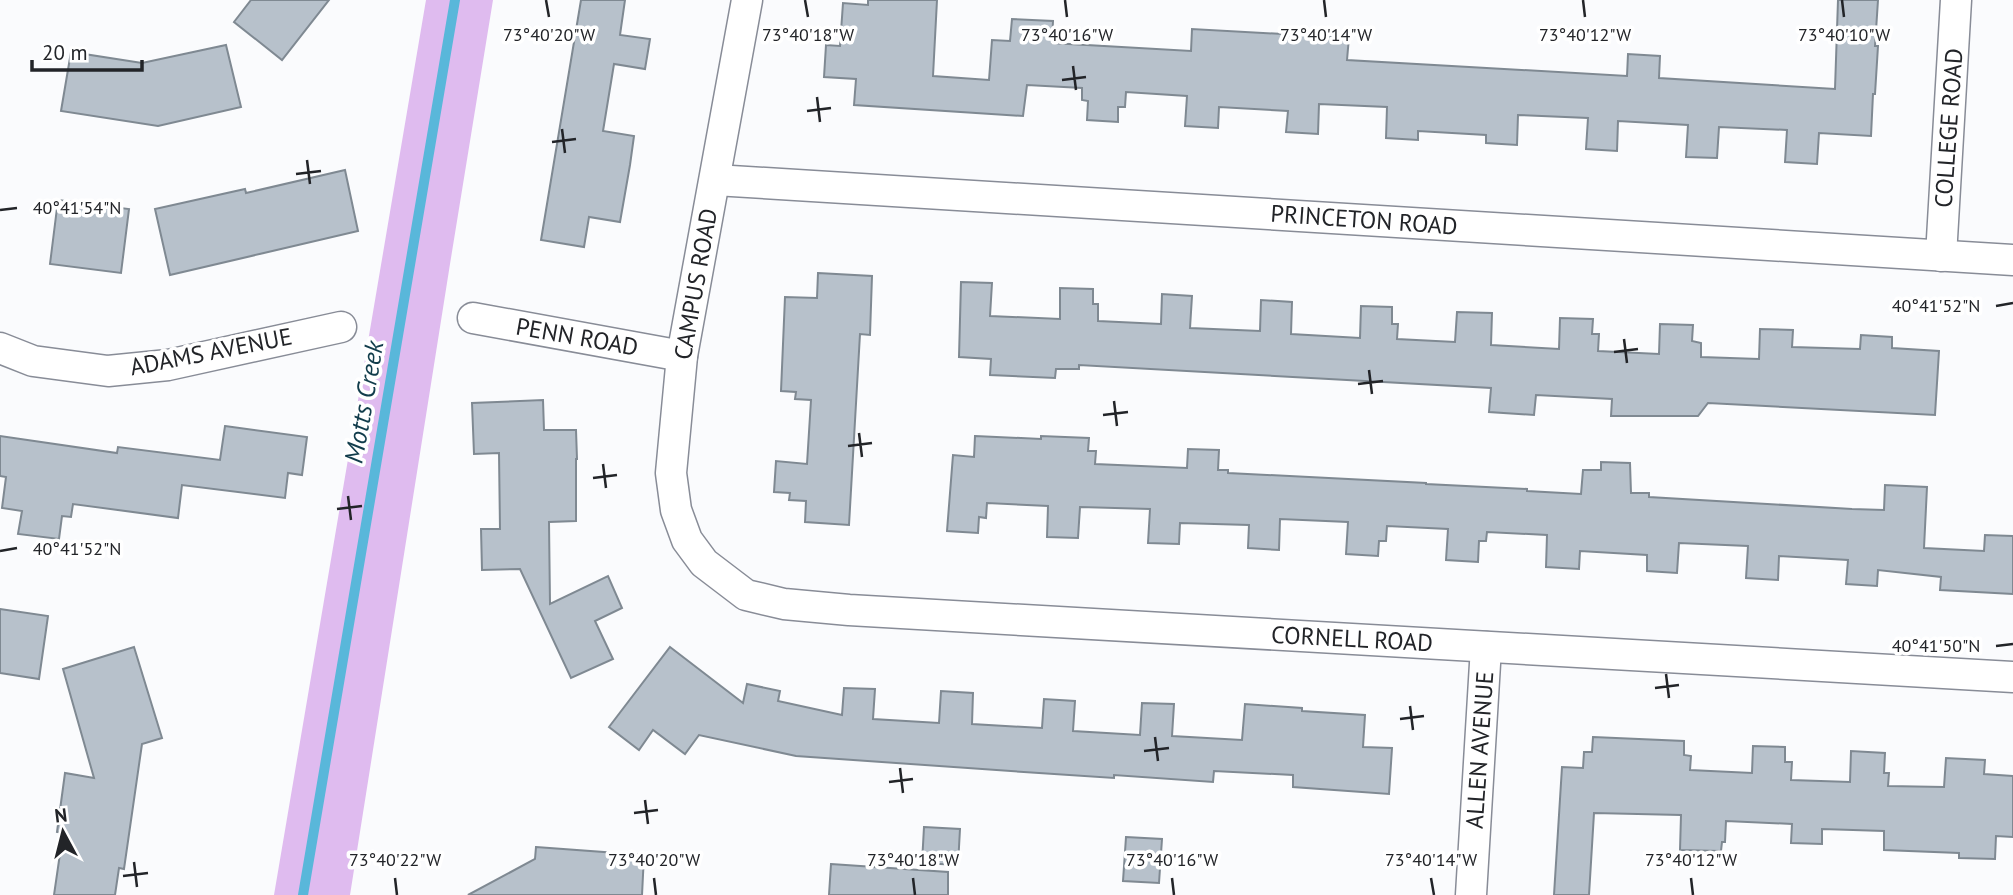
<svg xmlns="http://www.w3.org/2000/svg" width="2013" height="895" font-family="'PT Sans',sans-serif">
	<rect width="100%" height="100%" fill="#fafbfd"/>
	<path fill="#dfbbef" d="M426 0H493L450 264 350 895H274Z"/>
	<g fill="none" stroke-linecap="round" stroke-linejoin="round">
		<path stroke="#59b7da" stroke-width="10" d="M303 895 455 0"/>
	</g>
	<g fill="#b7c1cb" stroke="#7f8992" stroke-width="2">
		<path d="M251 0H329L282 60 234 22Z"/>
		<path d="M581 0H625L620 35 650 39 645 69 614 64 603 131 634 136 630 165 620 222 589 217 584 247 541 240Z"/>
		<path d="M868 0H937L933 76 989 80 992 40 1010 41 1012 19 1053 21 1052 43 1191 51 1192 29 1318 36 1349 37 1347 60 1627 76 1628 54 1660 56 1659 78 1835 89 1838 0H1878L1875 46H1878L1875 94H1873L1871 136 1819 133 1817 164 1785 162 1787 130 1719 127 1717 158 1686 157 1688 125 1618 121 1617 151 1586 149 1588 118 1518 115 1517 145 1486 143V135L1418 131V140L1386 138 1387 107 1319 104 1318 134 1286 132 1288 111 1219 107 1218 128 1185 126 1187 96 1126 92 1125 107H1118V122L1087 120 1088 101 1082 100V88L1027 85 1023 116 854 105 856 79 824 77 826 45 840 46 843 3 868 5Z"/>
		<path d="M226 45 241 107 158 126 61 111 71 52 142 63Z"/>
		<path d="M345 170 358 231 170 275 155 209 245 189 246 193Z"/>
		<path d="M58 200 129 209 121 273 50 264Z"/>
		<path d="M818 273 872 276 870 335 860 334 849 525 805 522 806 501 789 500 790 493 774 492 776 461 807 464 811 400 795 399 796 392 781 391 785 297 817 298Z"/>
		<path d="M961 282 992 283 990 316 1060 319V288L1093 289V304H1098V321L1161 324 1162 294 1192 296 1190 328 1260 331 1261 300 1292 302 1291 334 1360 338 1361 306 1392 307V324H1398L1397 339 1455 342 1457 312 1492 313 1491 345 1559 349 1560 318 1593 319 1592 334H1599L1598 351 1659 354 1660 324 1693 325 1692 341 1701 343V357L1759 359 1760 329 1793 330 1792 347 1860 349 1861 335 1892 337V348L1939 351 1935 415 1708 403 1698 416H1611L1612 399 1536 395 1534 415 1489 412 1491 388 1079 365V369H1056L1055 378 990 375 991 359 959 357Z"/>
		<path d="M543 400 544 430H576L577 459H576V521L549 522 550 604 608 576 622 608 595 621 613 659 571 678 520 569 482 570 481 529H500L499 453 474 454 472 403Z"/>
		<path d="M225 426 307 437 302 475 288 473 285 498 182 485 178 518 73 504 71 517 62 516 59 539 18 534 22 511 2 508 6 477 0 476V436L117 453 118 447 220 460Z"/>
		<path d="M975 436 1041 439V436L1089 438 1088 451H1096L1095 464 1187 468 1188 449 1219 450 1218 470H1228V473L1426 483V484L1527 489V491L1581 494 1583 470H1601V462L1630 463 1631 493H1649V497L1852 509 1884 510 1885 485 1927 487 1924 548 1984 551 1985 535 2013 536V594L1940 590 1941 577 1878 570 1877 586 1846 584 1848 560 1779 556 1778 580 1746 578 1748 546 1679 543 1677 573 1647 571V555L1580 551 1579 569 1546 567 1547 535 1487 532 1486 541H1479L1478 562 1446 560 1448 529 1387 526 1386 541H1379L1378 556 1346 554 1348 522 1280 519 1279 550 1248 548 1249 525 1180 523 1179 544 1148 543 1150 509 1080 507 1078 538 1047 537 1048 506 987 503 986 518 979 517 978 533 947 531 953 455 974 457Z"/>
		<path d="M0 609 48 616 39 679 0 673Z"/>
		<path d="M134 647 162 738 142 744 124 869 119 868 115 895H54L63 833 57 832 65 773 94 778 63 669Z"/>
		<path d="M670 647 743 703 747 684 780 691 778 701 842 715 844 688 875 689 873 719 939 723 941 691 973 693 972 724 1042 728 1044 699 1075 701 1073 731 1140 735 1142 703 1174 704 1172 736 1242 740 1245 704 1302 708V711L1365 715 1363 747 1392 748 1389 794 1293 787V775L1214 771 1213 782 1114 775V778L1039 773 796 756 699 735 685 754 653 730 639 750 609 727Z"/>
		<path d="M1593 737 1684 741V755L1691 756 1690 770 1752 773 1753 746 1785 747V762H1792L1791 780 1850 782 1851 751 1885 753 1884 773H1889L1888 786 1944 787 1946 758 1985 760 1984 774 2013 776V837L1996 836 1995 859 1959 858V853L1884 850V831L1822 829V844L1791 843 1792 824 1726 821 1725 842H1722L1721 851 1680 850 1681 815 1594 813 1589 895H1554L1562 767 1583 768 1584 752H1592Z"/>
		<path d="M924 827 960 829 958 865 922 863Z"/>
		<path d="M1126 837 1162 839 1159 883 1123 881Z"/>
		<path d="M536 847 644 855 642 895H468L535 859Z"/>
		<path d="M831 864 948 872V895H829Z"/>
	</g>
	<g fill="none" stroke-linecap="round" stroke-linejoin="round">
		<g stroke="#888c97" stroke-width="33">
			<g id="street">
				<path d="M747 0 682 356 671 473 676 510 687 540 704 563 746 595 784 604 849 610 2013 677"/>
				<path d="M715 180 2013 260"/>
				<path d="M1941 256 1956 0"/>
				<path d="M473 318 682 356"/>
				<path d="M0 348 33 361 108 371 168 365 341 327"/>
				<path d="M1471 895 1486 647"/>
			</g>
		</g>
		<use href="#street" stroke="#fff" stroke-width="30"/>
	</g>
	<path fill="none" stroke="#222428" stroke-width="2.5" d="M546 0 549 17M805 0 808 17M1065 0 1067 17M1324 0 1326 17M1583 0 1585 17M1842 0 1844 17M1073 66 1076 90M1062 80 1086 77M817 97 820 122M807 111 831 108M562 129 565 153M552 142 576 139M307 160 310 184M296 174 321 171M0 210 17 208M1996 306 2013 303M1624 339 1627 363M1614 352 1638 349M1369 370 1372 394M1358 384 1383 381M1114 401 1117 426M1103 415 1128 412M859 433 862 457M848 446 872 443M603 464 606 488M593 478 617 475M348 496 351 520M337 509 362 506M0 551 17 548M1996 646 2013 644M1666 674 1669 698M1655 688 1679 685M1410 706 1413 730M1400 719 1424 716M1155 737 1158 761M1144 751 1169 748M900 768 903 793M889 782 913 779M645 800 648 824M634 813 658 810M134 862 137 887M123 876 148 873M395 878 397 895M654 878 656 895M913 878 915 895M1172 878 1174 895M1431 878 1434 895M1691 878 1693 895"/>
	<g text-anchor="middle" stroke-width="7" stroke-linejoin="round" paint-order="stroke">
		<g font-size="24" fill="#222428" stroke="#fff">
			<text transform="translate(1949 128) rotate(-86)" y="8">COLLEGE ROAD</text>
			<text transform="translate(1364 220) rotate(4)" y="8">PRINCETON ROAD</text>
			<text transform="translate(696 284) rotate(-80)" y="8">CAMPUS ROAD</text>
			<text transform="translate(577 337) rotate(10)" y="8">PENN ROAD</text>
			<text transform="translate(211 352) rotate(-11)" y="8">ADAMS AVENUE</text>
			<text transform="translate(1352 639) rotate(3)" y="8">CORNELL ROAD</text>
			<text transform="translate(1480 750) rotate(-86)" y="8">ALLEN AVENUE</text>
		</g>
		<g font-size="26" font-style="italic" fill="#113c4b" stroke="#fff">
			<text transform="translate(364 402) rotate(-80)" y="9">Motts Creek</text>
		</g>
	</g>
	<g font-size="18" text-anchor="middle" fill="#222428" stroke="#fff" stroke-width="7" stroke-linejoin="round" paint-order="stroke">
		<text x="549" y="41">73°40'20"W</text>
		<text x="808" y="41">73°40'18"W</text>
		<text x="1067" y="41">73°40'16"W</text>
		<text x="1326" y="41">73°40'14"W</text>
		<text x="1585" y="41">73°40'12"W</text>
		<text x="1844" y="41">73°40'10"W</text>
		<text x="77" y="214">40°41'54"N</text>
		<text x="1936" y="312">40°41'52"N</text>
		<text x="77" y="555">40°41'52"N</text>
		<text x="1936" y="652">40°41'50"N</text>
		<text x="395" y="866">73°40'22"W</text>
		<text x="654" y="866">73°40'20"W</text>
		<text x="913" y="866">73°40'18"W</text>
		<text x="1172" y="866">73°40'16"W</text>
		<text x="1431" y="866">73°40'14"W</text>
		<text x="1691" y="866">73°40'12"W</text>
	</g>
	<g transform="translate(63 832) rotate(353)" stroke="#ffffff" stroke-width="5" paint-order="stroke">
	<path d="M0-5L12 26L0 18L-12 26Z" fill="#222428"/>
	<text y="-10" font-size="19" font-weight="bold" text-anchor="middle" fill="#222428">N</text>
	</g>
	<path d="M32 60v10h110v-10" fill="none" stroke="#222428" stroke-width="3.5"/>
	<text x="42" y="60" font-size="21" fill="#222428" stroke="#ffffff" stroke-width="5" paint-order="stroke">20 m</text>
</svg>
